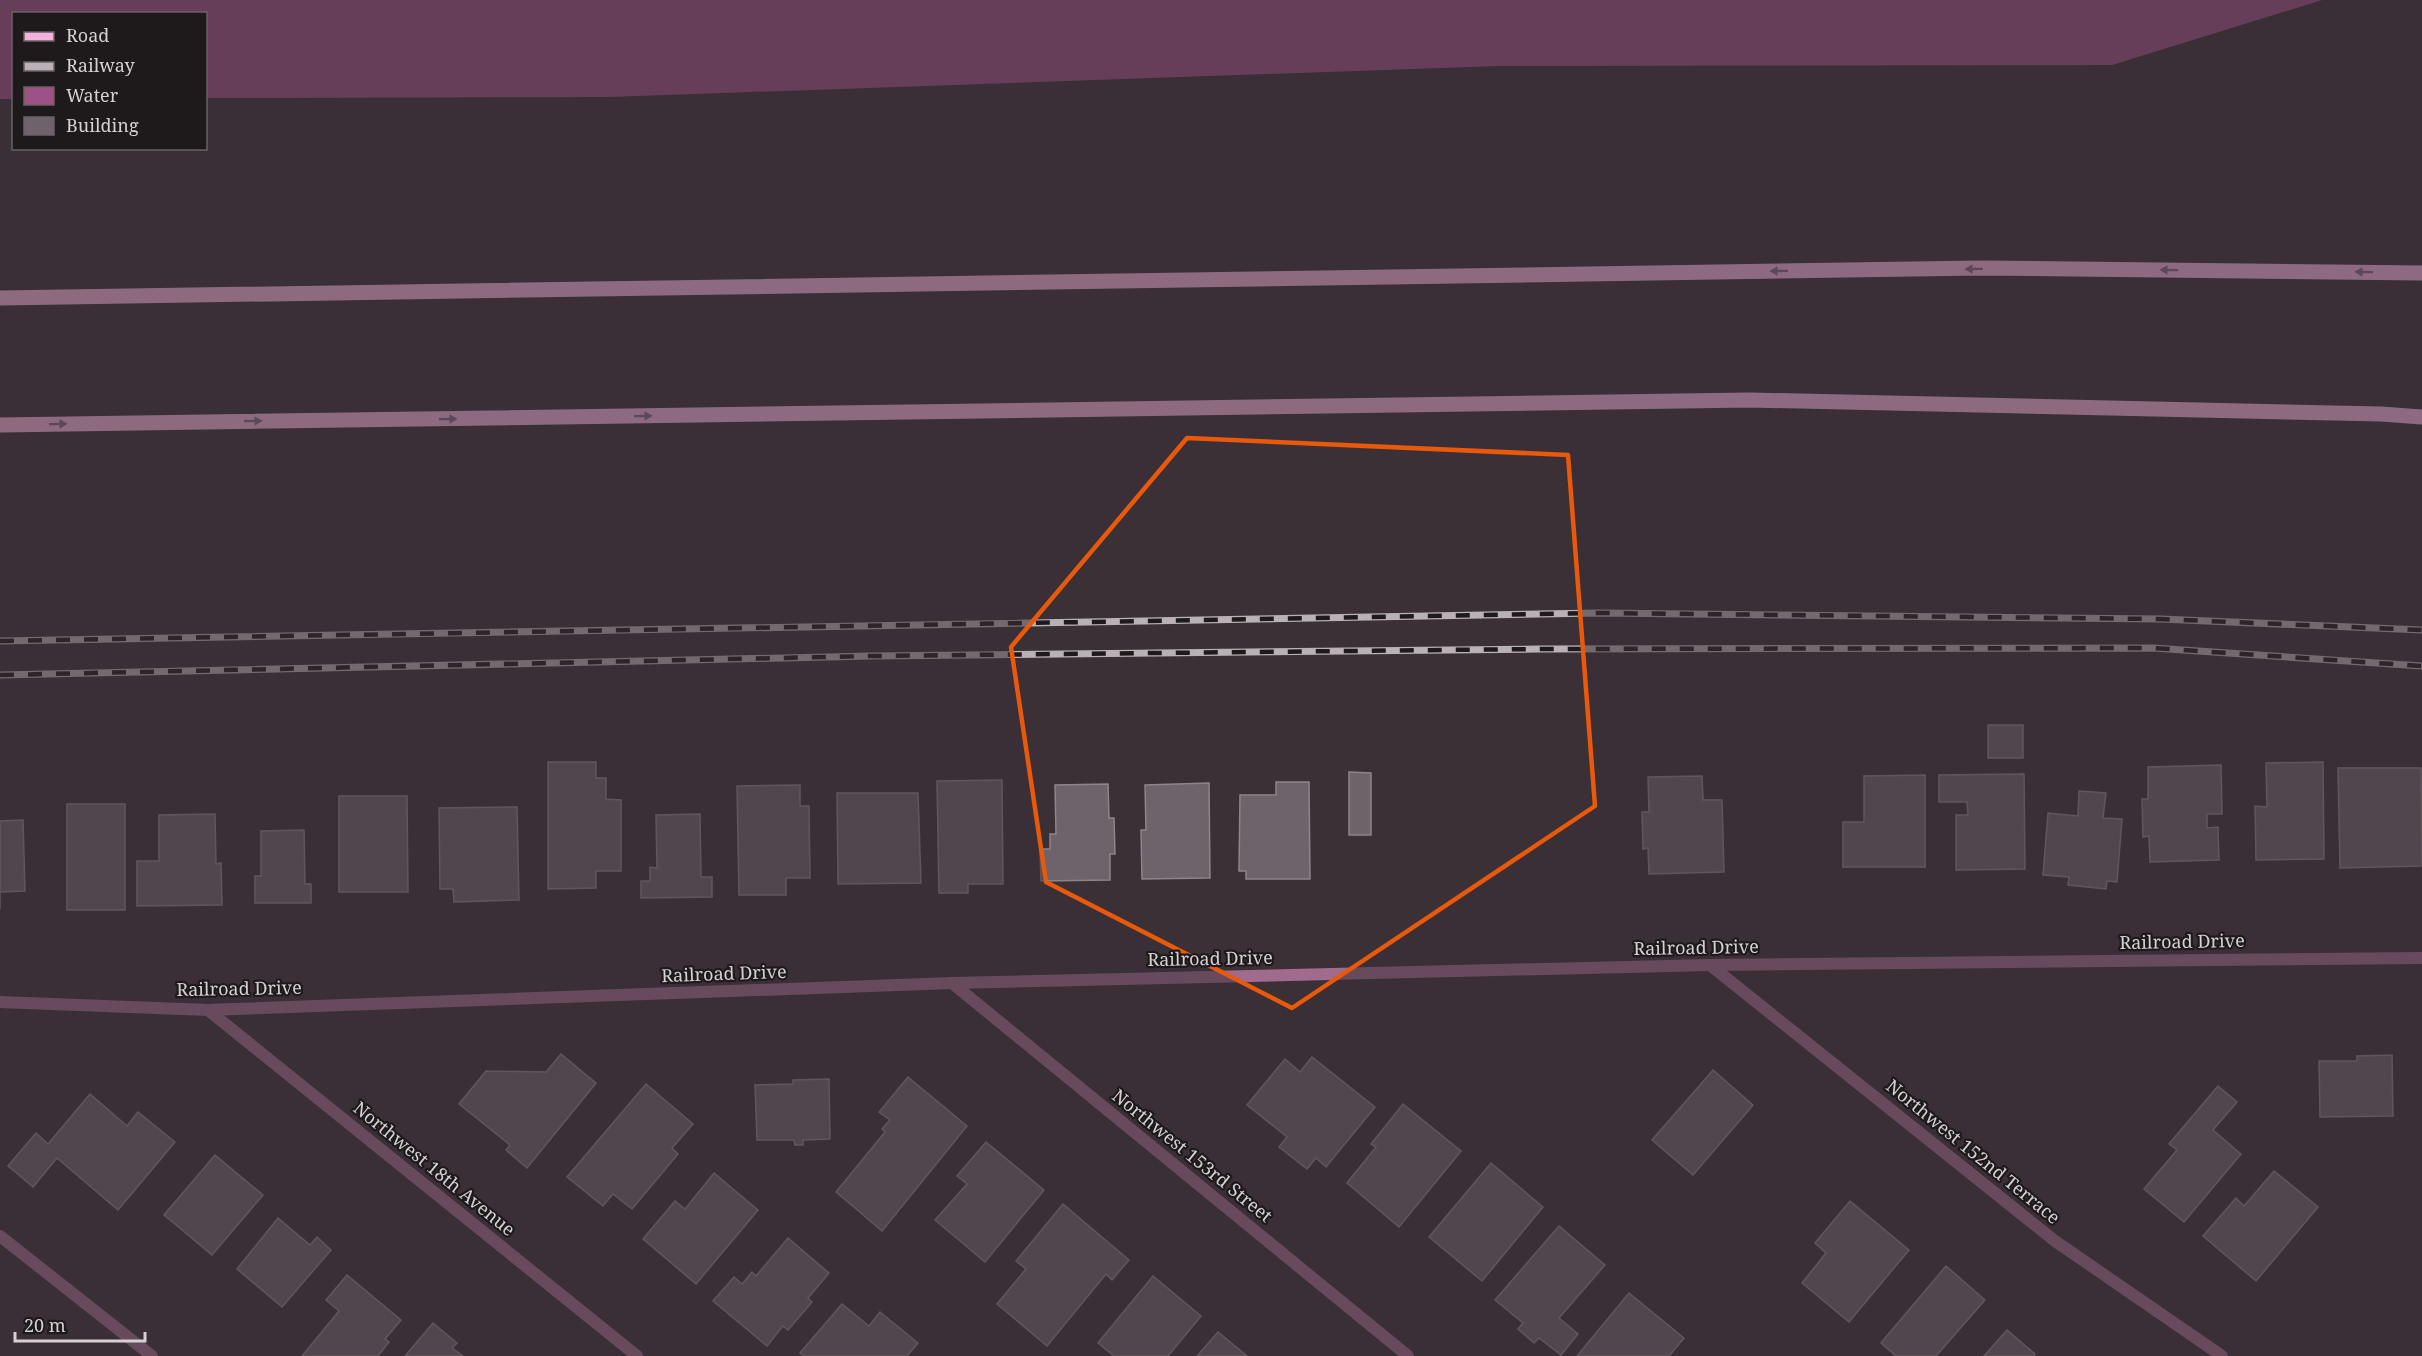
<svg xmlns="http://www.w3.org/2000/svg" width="2422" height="1356" font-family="'Noto Serif',serif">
	<rect width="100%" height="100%" fill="#3a3036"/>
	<path fill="#9e5184" d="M0 0H2322L2112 65 1497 66 608 97 206 98V14H14L13 99H0Z"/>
	<g fill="#6e636a" stroke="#90848b" stroke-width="1.5">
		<rect x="1988" y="725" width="35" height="33"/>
		<path d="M548 762H596V778H606V799L621 800V871H596V888L548 889Z"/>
		<path d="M2323 762 2324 859 2256 860 2255 806 2267 807 2266 763Z"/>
		<path d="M2221 765 2222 814H2207V828L2218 827 2219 860 2150 862 2149 836 2143 837 2142 799H2148V767Z"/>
		<path d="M2338 768H2421L2422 866 2340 868Z"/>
		<path d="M1349 772 1371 773V835H1349Z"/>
		<path d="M2024 774 2025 869 1956 870V815H1968L1967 802H1939V775Z"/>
		<path d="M1925 775V867H1843V822H1864V776Z"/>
		<path d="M1702 776 1703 800H1722L1724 872 1649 874 1648 848 1643 849 1642 812H1649L1648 777Z"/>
		<path d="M1002 780 1003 884H968V893H939L937 781Z"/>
		<path d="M1276 782H1309L1310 879H1246V871H1239L1240 795H1276Z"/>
		<path d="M1209 783 1210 878 1142 879 1141 830H1146L1145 785Z"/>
		<path d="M1108 784 1109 818H1114L1115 854H1110V880L1041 881 1040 849H1050V834H1056L1055 785Z"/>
		<path d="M800 785V806H809L810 878H786V895H739L737 786Z"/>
		<path d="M2079 791 2106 793 2103 818 2122 819 2117 882 2107 881 2106 889 2068 885 2069 877 2043 875 2048 813 2078 816Z"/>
		<path d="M837 793H918L921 883 838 884Z"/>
		<path d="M339 796H407L408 892H339Z"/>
		<rect x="67" y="804" width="58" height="106"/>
		<path d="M517 807 519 900 454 902 453 889H440L439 808Z"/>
		<path d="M215 814 216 864 221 863 222 905 137 906V861H159V815Z"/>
		<path d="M700 814 701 877H712V897L641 898V881H650V867L657 868 656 815Z"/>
		<path d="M23 820 25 891 0 892V909V821Z"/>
		<path d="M304 830 305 884H311V903H255V876H261V831Z"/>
		<path d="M561 1054 596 1083 527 1168 506 1150 510 1145 459 1104 486 1071 546 1072Z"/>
		<path d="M2392 1055 2393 1116 2320 1117 2319 1061H2357V1056Z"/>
		<path d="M1312 1057 1375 1107 1326 1167 1316 1158 1307 1169 1279 1147 1287 1137 1247 1105 1285 1059 1300 1072Z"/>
		<path d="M1713 1070 1753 1105 1693 1175 1652 1140Z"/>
		<path d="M908 1077 967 1126 882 1231 836 1192 885 1132 882 1129 890 1120 879 1112Z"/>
		<path d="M829 1079 830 1139 803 1140V1145H795L794 1140H757L755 1085 793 1084V1080Z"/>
		<path d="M646 1084 693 1124 672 1148 678 1154 632 1209 613 1194 603 1206 567 1177Z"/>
		<path d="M2218 1086 2237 1102 2213 1130 2241 1154 2184 1222 2144 1189 2177 1150 2169 1144Z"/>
		<path d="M90 1094 127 1126 138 1112 175 1142 118 1210 57 1158 33 1187 8 1166 36 1133 48 1144Z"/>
		<path d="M1403 1104 1461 1151 1399 1227 1347 1183 1376 1147 1371 1144Z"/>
		<path d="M986 1142 1044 1190 985 1262 935 1220 967 1184 957 1176Z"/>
		<path d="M215 1155 263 1195 212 1255 164 1215Z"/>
		<path d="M1491 1163 1543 1207 1482 1281 1429 1237Z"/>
		<path d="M2274 1171 2318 1207 2256 1281 2203 1236 2236 1198 2244 1206Z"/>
		<path d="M714 1173 758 1210 696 1284 643 1239 675 1201 685 1209Z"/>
		<path d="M1850 1201 1909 1250 1849 1322 1802 1283 1826 1253 1815 1243Z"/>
		<path d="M1063 1204 1129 1260 1112 1280 1106 1274 1047 1346 997 1304 1026 1269 1016 1261Z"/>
		<path d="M278 1218 310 1245 317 1237 331 1250 282 1307 237 1269Z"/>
		<path d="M1559 1226 1605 1265 1559 1318 1578 1334 1561 1355 1539 1338 1534 1343 1518 1329 1523 1323 1495 1300Z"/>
		<path d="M788 1238 829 1273 808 1298 812 1302 788 1330 783 1326 767 1346 713 1301 734 1277 742 1284 752 1272 756 1276Z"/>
		<path d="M1946 1266 1985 1300 1936 1356H1896L1881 1343Z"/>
		<path d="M347 1275 401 1320 385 1339 389 1342 378 1356H302L339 1311 326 1300Z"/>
		<path d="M1153 1276 1201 1316 1168 1356H1114L1098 1343Z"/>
		<path d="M1629 1293 1684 1338 1669 1356H1577Z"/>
		<path d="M842 1304 869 1326 880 1312 918 1343 907 1356H804L800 1353Z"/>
		<path d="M433 1323 457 1343 452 1348 463 1356H405Z"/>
		<path d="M2007 1330 2035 1354 2034 1356H1984Z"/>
		<path d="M1218 1332 1247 1356H1197Z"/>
	</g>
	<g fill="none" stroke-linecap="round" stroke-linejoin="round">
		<g stroke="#a06b8d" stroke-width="12">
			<path d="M1710 965 2055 1241 2222 1356"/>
			<path d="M952 983 1408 1356"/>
			<path d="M0 1002 208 1010 952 983 1710 965 2422 958"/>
			<path d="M208 1010 637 1356"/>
			<path d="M0 1236 152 1356"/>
		</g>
		<g stroke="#f3b2db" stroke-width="15">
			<path d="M0 298 1980 268 2422 273"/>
			<path d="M0 425 1750 400 2381 414 2422 417"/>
		</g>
		<g stroke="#b9b1b6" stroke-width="7">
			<g id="rail">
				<path d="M0 641 1599 613 2160 619 2422 630"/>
				<path d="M0 675 871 656 1538 649 2153 648 2422 666"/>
			</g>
		</g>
		<use href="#rail" stroke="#1e1a1c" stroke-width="4.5" stroke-dasharray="14" stroke-linecap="butt"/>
	</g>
	<defs><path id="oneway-solid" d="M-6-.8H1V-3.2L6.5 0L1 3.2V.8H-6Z" transform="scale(1.5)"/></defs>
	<g fill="#88667c">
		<use href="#oneway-solid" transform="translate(1974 269) rotate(179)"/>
		<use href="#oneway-solid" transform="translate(2169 270) rotate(-179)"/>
		<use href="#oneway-solid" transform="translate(1779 271) rotate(179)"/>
		<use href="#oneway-solid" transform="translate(2364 272) rotate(-179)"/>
		<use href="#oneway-solid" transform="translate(643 416) rotate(-1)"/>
		<use href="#oneway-solid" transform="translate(448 419) rotate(-1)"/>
		<use href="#oneway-solid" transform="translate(253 421) rotate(-1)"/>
		<use href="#oneway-solid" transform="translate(58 424) rotate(-1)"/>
	</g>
	<path d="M0 0H2422V1356H0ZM1187 438 1568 455 1595 806 1292 1008 1046 882 1011 647Z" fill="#3a3036" fill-opacity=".55" fill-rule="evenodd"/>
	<path fill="none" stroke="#e8590c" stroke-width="4.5" stroke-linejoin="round" d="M1187 438 1568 455 1595 806 1292 1008 1046 882 1011 647Z"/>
	<g text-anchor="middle" stroke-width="4.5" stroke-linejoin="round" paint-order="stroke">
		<g font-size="18" fill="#d6cfd3" stroke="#1e1a1c">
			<text transform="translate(2182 942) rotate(-1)" y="6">Railroad Drive</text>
			<text transform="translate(1696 948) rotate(-1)" y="6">Railroad Drive</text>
			<text transform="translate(1210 959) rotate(-1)" y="6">Railroad Drive</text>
			<text transform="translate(724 974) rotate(-2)" y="6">Railroad Drive</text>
			<text transform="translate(239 989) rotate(-1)" y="6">Railroad Drive</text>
			<text transform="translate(1973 1152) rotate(39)" y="6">Northwest 152nd Terrace</text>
			<text transform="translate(1192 1156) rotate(39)" y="6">Northwest 153rd Street</text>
			<text transform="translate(434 1169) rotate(39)" y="6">Northwest 18th Avenue</text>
		</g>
	</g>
	<rect x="12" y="12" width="195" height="138" fill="#1e1a1c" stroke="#686265" stroke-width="1.5"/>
	<rect x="24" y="32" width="30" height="9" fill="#f3b2db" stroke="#686265" stroke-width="1.5"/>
	<text x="66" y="42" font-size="18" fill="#d6cfd3">Road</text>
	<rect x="24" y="62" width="30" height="9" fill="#b9b1b6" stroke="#686265" stroke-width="1.5"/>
	<text x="66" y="72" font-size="18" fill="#d6cfd3">Railway</text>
	<rect x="24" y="87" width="30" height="18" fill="#9e5184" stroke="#686265" stroke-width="1.5"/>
	<text x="66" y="102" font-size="18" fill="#d6cfd3">Water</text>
	<rect x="24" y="117" width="30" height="18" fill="#6e636a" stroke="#686265" stroke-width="1.5"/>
	<text x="66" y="132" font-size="18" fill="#d6cfd3">Building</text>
	<path d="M15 1332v9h130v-9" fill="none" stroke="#d6cfd3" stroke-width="3"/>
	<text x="24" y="1332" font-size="18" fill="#d6cfd3" stroke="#1e1a1c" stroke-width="4.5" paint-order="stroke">20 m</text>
</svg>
